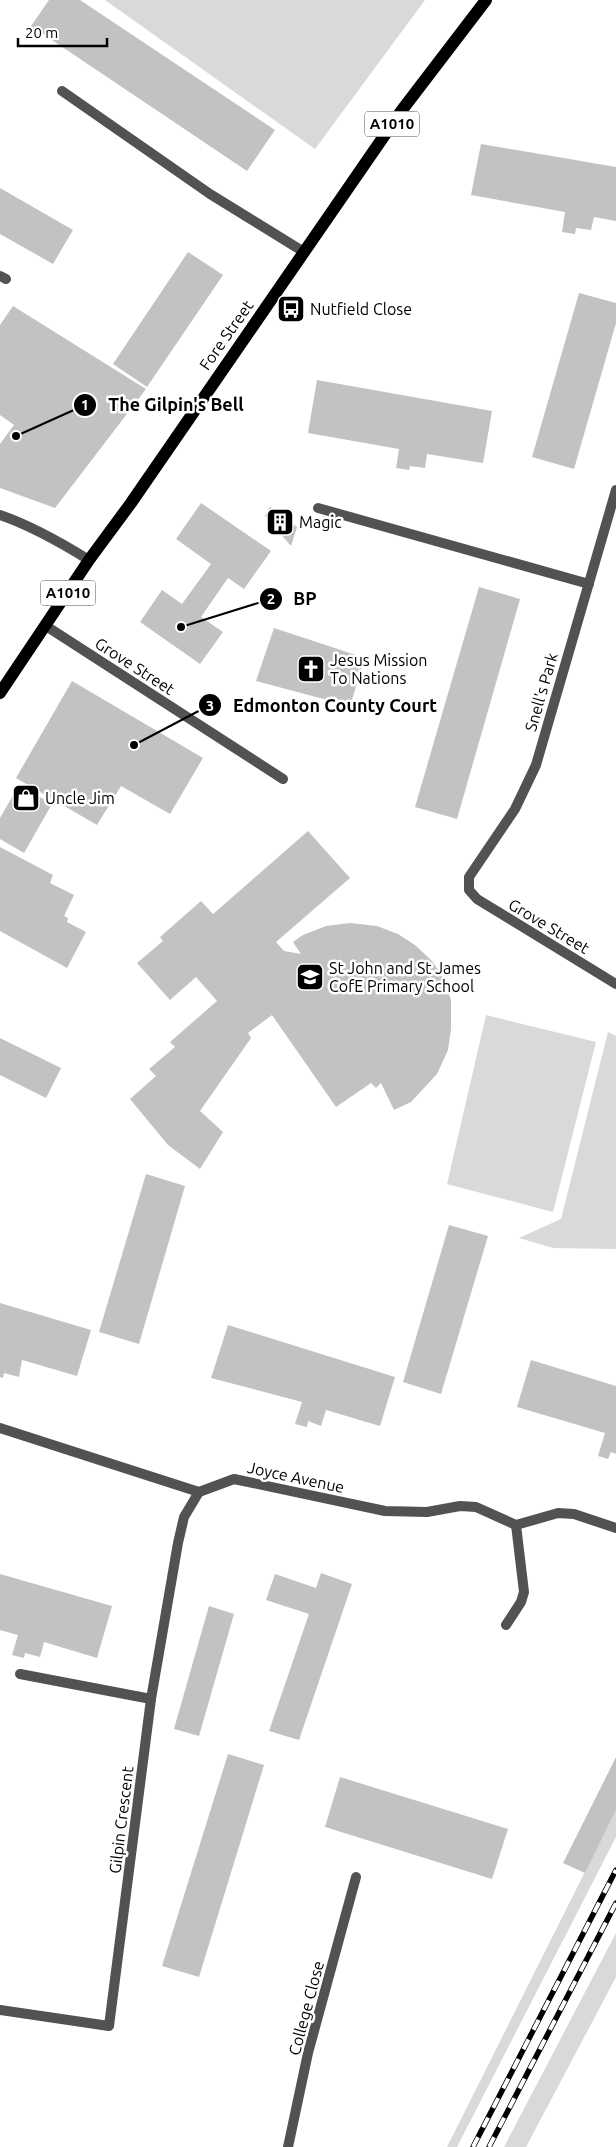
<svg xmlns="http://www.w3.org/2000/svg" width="616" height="2147" font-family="Ubuntu,sans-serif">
	<rect width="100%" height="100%" fill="#fff"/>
	<g fill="#d9d9d9">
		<path d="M105 0H425L315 149Z"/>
		<path d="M486 1015 596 1042 553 1212 447 1184Z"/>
		<path d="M608 1032 616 1036V1249L553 1248 519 1238 561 1219Z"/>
		<path d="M616 1810V1837L457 2147H447Z"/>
		<path d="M616 1933V1977L526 2147H504Z"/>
	</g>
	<g fill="#c2c2c2">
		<path d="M49 0H80L275 130 247 171 31 26Z"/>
		<path d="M481 144 616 167V221L594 217 591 230 576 228 575 234 562 232 565 212 471 195Z"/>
		<path d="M0 188 73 230 53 264 0 234Z"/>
		<path d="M188 252 223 275 147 387 113 364Z"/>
		<path d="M579 293 616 303V323L574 469 532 457Z"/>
		<path d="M13 306 146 389 55 508 0 488V444L14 425 0 415V325Z"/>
		<path d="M317 380 492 411 483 463 427 454 425 468 410 466 409 470 396 468 399 449 308 433Z"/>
		<path d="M201 503 271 551 244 589 228 578 201 617 223 632 200 664 140 622 162 590 182 604 211 564 176 539Z"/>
		<path d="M270 507 297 527 291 546 265 516Z"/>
		<path d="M479 587 520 599 457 819 415 807Z"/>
		<path d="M274 628 365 658 350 706 256 681Z"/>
		<path d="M72 681 203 758 170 814 121 786 97 825 16 778Z"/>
		<path d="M19 785 52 804 24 853 0 839V818Z"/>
		<path d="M308 831 350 878 276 942 284 951 301 954 293 942 303 935 326 926 350 923 377 926 398 934 415 945 433 962 444 980 451 1000V1029L448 1050 437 1074 411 1102 394 1110 381 1083 376 1088 371 1083 336 1107 272 1015 248 1033 251 1038 200 1111 223 1132 200 1169 168 1145 130 1099 156 1076 149 1069 175 1047 170 1042 217 1001 196 977 170 1000 137 963 163 941 160 937 201 901 213 914Z"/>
		<path d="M0 847 53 875 50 883 74 895 64 916 68 918 67 922 86 932 67 968 0 931Z"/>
		<path d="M0 1038 61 1068 46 1098 0 1075Z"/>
		<path d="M146 1174 185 1186 139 1344 99 1332Z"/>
		<path d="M449 1225 488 1236 441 1394 403 1382Z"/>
		<path d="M0 1303 91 1330 77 1376 22 1360 19 1377 4 1373 3 1378 0 1377Z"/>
		<path d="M228 1325 395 1377 380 1426 326 1410 321 1426 308 1421 307 1427 295 1424 302 1402 211 1378Z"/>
		<path d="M531 1360 616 1386V1454L611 1452 608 1459 598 1456 605 1433 517 1407Z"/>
		<path d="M321 1573 352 1584 299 1740 269 1731 309 1614 266 1600 275 1574 316 1588Z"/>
		<path d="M0 1574 112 1606 97 1658 44 1642 40 1657 25 1653 24 1658 12 1655 18 1635 0 1630Z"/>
		<path d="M209 1606 234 1614 199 1736 174 1729Z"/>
		<path d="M228 1754 264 1765 199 1977 162 1966Z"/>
		<path d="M616 1757V1810L585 1873 563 1863Z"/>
		<path d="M340 1777 508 1829 492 1879 325 1827Z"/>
	</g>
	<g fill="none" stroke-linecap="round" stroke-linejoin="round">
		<g stroke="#525252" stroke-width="10">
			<path d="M62 91 210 194 304 252"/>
			<path d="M0 276 6 279"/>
			<path d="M616 490 536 765 515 809 469 877V890L477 899 616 984"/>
			<path d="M318 508 589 584"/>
			<path d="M0 515C32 526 60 542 89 560"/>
			<path d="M46 626 283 779"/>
			<path d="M0 1428 199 1492"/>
			<path d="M516 1525 558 1513 574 1514 616 1528"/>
			<path d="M506 1625 521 1602 524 1592 516 1525"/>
			<path d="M20 1674 151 1699"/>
			<path d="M0 2010 109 2026 151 1699 178 1543 184 1517 199 1492 234 1479 385 1511 427 1512 460 1506 476 1507 516 1525"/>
			<path d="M288 2147 308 2053 356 1877"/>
		</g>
		<path stroke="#000" stroke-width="12" d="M0 693 89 560 131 503 402 110 486 0"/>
		<g stroke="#000" stroke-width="5.5">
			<g id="rail">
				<path d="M473 2147 616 1870"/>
				<path d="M489 2147 616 1903"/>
			</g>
		</g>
		<use href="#rail" stroke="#fff" stroke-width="4" stroke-dasharray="11" stroke-linecap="butt"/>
	</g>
	<defs>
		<g id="bus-square" transform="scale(1.4375)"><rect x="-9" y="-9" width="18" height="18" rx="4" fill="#000" stroke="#fff"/><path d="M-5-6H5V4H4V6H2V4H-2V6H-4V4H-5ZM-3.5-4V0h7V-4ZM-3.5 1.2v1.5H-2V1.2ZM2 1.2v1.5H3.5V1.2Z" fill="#fff"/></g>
		<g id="building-square" transform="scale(1.4375)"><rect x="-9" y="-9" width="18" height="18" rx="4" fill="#000" stroke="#fff"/><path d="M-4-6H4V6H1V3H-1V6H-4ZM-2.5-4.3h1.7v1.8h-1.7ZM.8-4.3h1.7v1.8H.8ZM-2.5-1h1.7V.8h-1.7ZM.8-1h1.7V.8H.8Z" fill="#fff"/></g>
		<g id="church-square" transform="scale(1.4375)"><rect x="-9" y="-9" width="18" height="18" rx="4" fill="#000" stroke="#fff"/><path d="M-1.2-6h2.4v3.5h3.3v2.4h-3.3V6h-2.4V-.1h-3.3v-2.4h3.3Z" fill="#fff"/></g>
		<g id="shop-square" transform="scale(1.4375)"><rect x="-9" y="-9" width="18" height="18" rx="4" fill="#000" stroke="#fff"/><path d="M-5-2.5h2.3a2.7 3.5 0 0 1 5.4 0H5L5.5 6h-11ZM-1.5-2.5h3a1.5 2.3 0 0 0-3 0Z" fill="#fff"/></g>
		<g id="school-square" transform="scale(1.4375)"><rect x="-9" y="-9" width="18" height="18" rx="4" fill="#000" stroke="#fff"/><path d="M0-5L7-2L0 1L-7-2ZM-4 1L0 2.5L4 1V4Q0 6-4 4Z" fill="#fff"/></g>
	</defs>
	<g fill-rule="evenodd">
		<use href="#bus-square" x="291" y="309"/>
		<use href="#building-square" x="280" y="522"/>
		<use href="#church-square" x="311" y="669"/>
		<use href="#shop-square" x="26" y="798"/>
		<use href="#school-square" x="310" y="977"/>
	</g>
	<g text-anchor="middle" stroke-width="5" stroke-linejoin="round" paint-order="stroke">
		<g fill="#fff" stroke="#4c4c4c" stroke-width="1">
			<rect x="364.5" y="111.5" width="55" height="25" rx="4"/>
			<rect x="40.5" y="580.5" width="55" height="25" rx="4"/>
		</g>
		<g font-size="15" font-weight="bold" fill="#000">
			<text x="392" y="129">A1010</text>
			<text x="68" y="598">A1010</text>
		</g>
		<g font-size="16" fill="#000" stroke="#fff" text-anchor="start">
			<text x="310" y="315">Nutfield Close</text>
			<text x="299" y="528">Magic</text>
			<text x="330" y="666">Jesus Mission<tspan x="330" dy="18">To Nations</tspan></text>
			<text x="45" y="804">Uncle Jim</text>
			<text x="329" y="974">St John and St James<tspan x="329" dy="18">CofE Primary School</tspan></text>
		</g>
		<g font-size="16" fill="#000" stroke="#fff">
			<text transform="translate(226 335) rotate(-55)" y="6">Fore Street</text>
			<text transform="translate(135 666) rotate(33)" y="6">Grove Street</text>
			<text transform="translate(541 692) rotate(-74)" y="6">Snell's Park</text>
			<text transform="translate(549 926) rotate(31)" y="6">Grove Street</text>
			<text transform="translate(296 1477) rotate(12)" y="6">Joyce Avenue</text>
			<text transform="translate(121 1820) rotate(-83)" y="6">Gilpin Crescent</text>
			<text transform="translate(306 2008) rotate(-75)" y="6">College Close</text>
		</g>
	</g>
	<path fill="none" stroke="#000" stroke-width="2" d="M16 436L85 405M181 627L271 599M134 745L210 705"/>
	<g fill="#000" stroke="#fff" stroke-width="2">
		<circle cx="16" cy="436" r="5"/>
		<circle cx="181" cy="627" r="5"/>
		<circle cx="134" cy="745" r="5"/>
		<circle cx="85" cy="405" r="12"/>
		<circle cx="271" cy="599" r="12"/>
		<circle cx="210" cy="705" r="12"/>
	</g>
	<g font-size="15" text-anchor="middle" font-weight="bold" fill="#fff">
		<text x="85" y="410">1</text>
		<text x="271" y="604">2</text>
		<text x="210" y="711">3</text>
	</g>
	<g font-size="18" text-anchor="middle" font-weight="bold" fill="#000" stroke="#fff" stroke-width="5" stroke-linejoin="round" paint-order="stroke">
		<text x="176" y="411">The Gilpin's Bell</text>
		<text x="305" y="605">BP</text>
		<text x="335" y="712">Edmonton County Court</text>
	</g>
	<path d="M18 38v8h89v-8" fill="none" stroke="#000000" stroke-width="2.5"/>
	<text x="25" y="38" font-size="15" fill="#000000" stroke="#ffffff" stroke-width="4" paint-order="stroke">20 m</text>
</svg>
